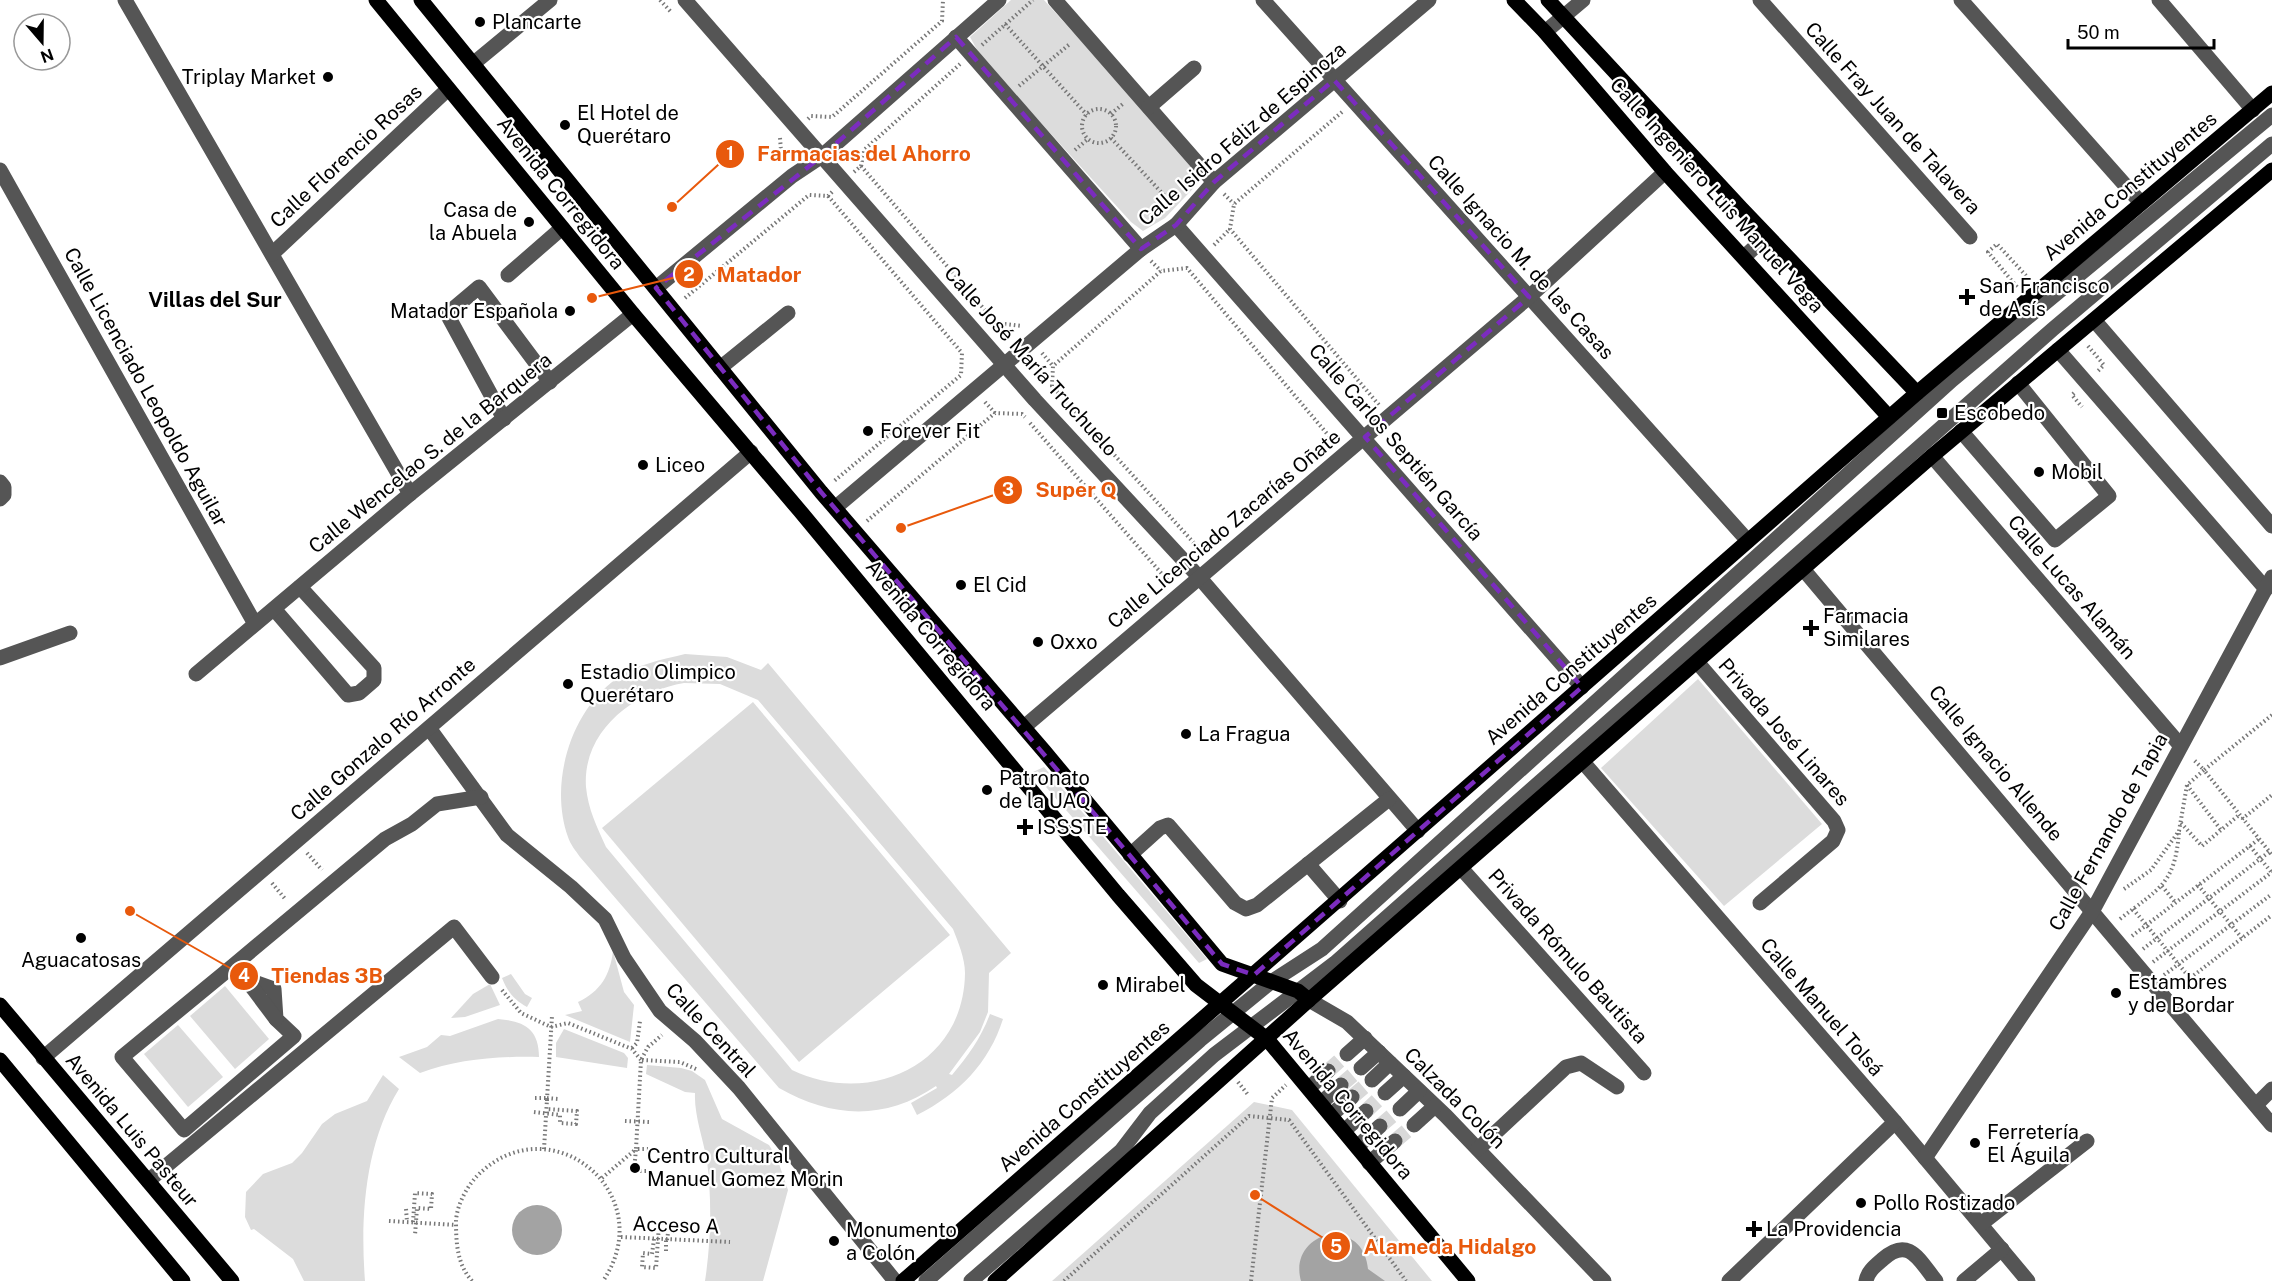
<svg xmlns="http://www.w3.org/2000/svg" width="2272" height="1281" font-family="'Public Sans',sans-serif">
	<rect width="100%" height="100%" fill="#fff"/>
	<g fill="#dcdcdc" fill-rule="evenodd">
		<path d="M1011 0H1044L1204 177 1165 218 1143 231 1131 222 981 57 970 37Z"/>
		<path d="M685 654 727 657 761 670 768 663 1011 953 989 973 988 1012 980 1032 949 1074 952 1075C968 1056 981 1038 990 1014L1003 1019C989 1063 959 1094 917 1115L911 1103 937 1088 936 1086C885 1121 831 1118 779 1088L580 857C576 851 570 844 568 837 549 784 570 712 616 679 637 664 661 660 685 654ZM684 683 720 684 758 700 953 929C958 942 965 958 965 973 964 1066 869 1107 792 1070L606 847C597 827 588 809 586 787 582 731 635 691 684 683Z"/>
		<path d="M1698 679 1822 824 1724 906 1601 768Z"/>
		<path d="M753 702 950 935 799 1062 602 828Z"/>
		<path d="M1044 767 1207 959 1199 963 1033 772Z"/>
		<path d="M613 951 624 992 634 1005 630 1042 565 1015 582 1011 578 1002C601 991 610 975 613 951Z"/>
		<path d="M511 974 525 994 532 998 527 1007C514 1000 507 991 502 978Z"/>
		<path d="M490 984 500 1005 465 1017 451 1018 473 994Z"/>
		<path d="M225 986 269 1039 235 1069 190 1016Z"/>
		<path d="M498 1019C523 1021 539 1028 539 1057 498 1056 458 1059 420 1073L399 1057 427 1047 441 1035 450 1036Z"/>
		<path d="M178 1025 223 1077 188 1107 144 1054Z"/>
		<path d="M564 1029 624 1053 628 1058 627 1068 556 1057V1043Z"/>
		<path d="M647 1065 681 1068 692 1071 705 1080 722 1119 769 1145 777 1158 788 1190 763 1281H705C711 1242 712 1200 707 1161 703 1138 694 1115 695 1093L685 1092 646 1074Z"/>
		<path d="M383 1075 399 1089C365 1144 360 1217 365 1281H304L293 1259 254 1229 251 1230 245 1217 246 1192 263 1174 292 1163 302 1153 322 1124 335 1114 367 1101Z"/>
		<path d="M1254 1102 1292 1110 1432 1281H1052Z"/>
	</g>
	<g fill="#a3a3a3">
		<circle cx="537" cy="1230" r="25"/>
		<path d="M1333 1233C1354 1236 1366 1248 1368 1269L1385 1281H1301C1294 1256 1309 1238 1333 1233Z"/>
	</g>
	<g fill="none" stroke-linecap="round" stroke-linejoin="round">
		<g stroke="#d9d9d9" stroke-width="15" stroke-dasharray="15 8" stroke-linecap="butt">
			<path d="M1328 1071 1347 1054"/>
			<path d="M1341 1085 1361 1068"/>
			<path d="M1352 1097 1372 1080"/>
			<path d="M1366 1111 1385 1093"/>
			<path d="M1380 1126 1400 1109"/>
			<path d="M1395 1141 1414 1125"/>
		</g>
		<g stroke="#777" stroke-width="4" stroke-dasharray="1.5 3" stroke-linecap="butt">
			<path d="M660 0 671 12"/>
			<path d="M1005 24 1087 115"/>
			<path d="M982 45 1033 0"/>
			<path d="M1019 86 1071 43"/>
			<circle cx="1099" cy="126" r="17"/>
			<path d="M1342 112 1234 204 1230 229 1379 405"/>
			<path d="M1111 114 1124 103"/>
			<path d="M808 119 811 116 832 117 942 21 943 0"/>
			<path d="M780 138 782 163"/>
			<path d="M1111 138 1174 206"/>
			<path d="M1075 150 1088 139"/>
			<path d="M861 166 996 323 1022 326"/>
			<path d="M854 172 861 166 864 150 960 64"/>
			<path d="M1224 194 1234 204"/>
			<path d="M828 196 962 353 961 375 833 482"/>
			<path d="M1214 245 1230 229"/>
			<path d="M1151 261 1161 271"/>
			<path d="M2017 287 1988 252 1997 244 2030 280"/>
			<path d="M685 298 809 195 828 196 833 191"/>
			<path d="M2088 346 2104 365 2098 371"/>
			<path d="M1042 353 1053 366"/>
			<path d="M2074 393 2072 395 2082 407"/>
			<path d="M985 402 995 413"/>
			<path d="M1030 423 1169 582"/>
			<path d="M867 521 995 413 1022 414 1025 417"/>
			<path d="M1203 553 1052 386 1053 366 1161 271 1187 268 1334 442"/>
			<path d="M2272 715 2204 770 2272 855"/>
			<path d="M2187 785 2221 830"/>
			<path d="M2242 819 2272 795"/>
			<path d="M2181 823 2202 846 2239 815"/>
			<path d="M2250 846 2272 873"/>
			<path d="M307 853 322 870"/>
			<path d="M272 883 286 900"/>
			<path d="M2198 885 2242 938"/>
			<path d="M2162 886 2175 902"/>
			<path d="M2124 889 2151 870 2179 831 2187 785 2204 770 2193 759"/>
			<path d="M2133 909 2190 978"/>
			<path d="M2120 919C2159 888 2175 885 2179 832"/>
			<path d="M2132 936 2259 839"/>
			<path d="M2143 949 2269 852"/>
			<path d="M2153 962 2272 872"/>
			<path d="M2164 975 2272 894"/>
			<path d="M2176 989 2272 915"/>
			<path d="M502 990 521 1013 551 1027 568 1023 632 1049 641 1060"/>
			<path d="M632 1048 637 1043 640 1021"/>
			<path d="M642 1060 680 1062 696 1069"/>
			<path d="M1238 1082 1249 1096"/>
			<path d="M535 1098H547V1101"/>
			<path d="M547 1098 558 1099"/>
			<path d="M534 1112 560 1115V1123L576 1124 577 1111 546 1109"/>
			<path d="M625 1121 650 1122"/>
			<path d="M544 1149 552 1016"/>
			<path d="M646 1171H634L636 1149H648"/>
			<path d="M602 1178 636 1149 641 1060 648 1047 662 1035"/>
			<path d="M406 1209 407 1222"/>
			<path d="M389 1221 456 1225"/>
			<path d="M413 1222 415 1193 432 1194 431 1209 417 1208 415 1235"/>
			<path d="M621 1237 730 1242"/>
			<path d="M654 1239 652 1254 643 1253 642 1267 656 1268 659 1225"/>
			<path d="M667 1240 669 1226"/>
			<path d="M666 1251V1239"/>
			<path d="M472 1281C457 1264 456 1243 456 1221 457 1205 466 1188 477 1176 550 1102 662 1194 603 1281"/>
			<path d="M1064 1281 1249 1116 1289 1120 1406 1281"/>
			<path d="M1251 1281 1272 1098 1286 1085"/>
		</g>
		<g stroke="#555" stroke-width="15">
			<path d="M125 0 410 494"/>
			<path d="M685 0 1035 400 1199 577 1418 831"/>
			<path d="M1055 0 1214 182"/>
			<path d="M1263 0 1748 541"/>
			<path d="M1760 0 1970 237"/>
			<path d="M1961 0 2141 203"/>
			<path d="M2159 0 2253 110"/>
			<path d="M1545 32 1583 0"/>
			<path d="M956 37 1141 249"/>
			<path d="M474 63 550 0"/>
			<path d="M1149 107 1194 68"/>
			<path d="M0 170 255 624"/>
			<path d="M1176 225 1582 687"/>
			<path d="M272 254 448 89"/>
			<path d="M1744 257 1767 236"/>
			<path d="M508 275 562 228"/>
			<path d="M656 288 792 176 822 156 999 0"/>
			<path d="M2094 320 2272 526"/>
			<path d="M2058 350 2266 589"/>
			<path d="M720 368 788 313"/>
			<path d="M504 419 447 314 479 287 550 382"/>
			<path d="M1961 431 2055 540 2109 496 2018 383"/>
			<path d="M1932 456 2180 745"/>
			<path d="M0 482 4 487V495L0 499"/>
			<path d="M836 507 1141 249 1176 225 1214 182 1429 0"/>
			<path d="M1803 569 2272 1125"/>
			<path d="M275 610 348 695 359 693 374 680V668L300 587"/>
			<path d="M0 658 70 633"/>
			<path d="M1697 662 1834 821 1838 830 1833 841 1760 903"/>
			<path d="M196 674 410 494 633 314"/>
			<path d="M1024 727 1529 297 1665 172"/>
			<path d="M429 728 507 835 571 887 605 919 624 958 660 1011 695 1041 739 1088 895 1281"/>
			<path d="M1583 762 1895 1122 2028 1281"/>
			<path d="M1130 855 1160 828 1168 825 1235 903 1246 909 1257 905 1389 799"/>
			<path d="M1308 864 1340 901"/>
			<path d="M1461 868 1644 1073"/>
			<path d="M234 965 122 1057 184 1130 294 1036 276 1019 274 989 246 979 234 965 385 839 412 824 437 804 481 797"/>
			<path d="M246 979 276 1019"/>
			<path d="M1309 1000 1347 1022 1446 1116 1604 1281"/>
			<path d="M1347 1054 1365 1038"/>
			<path d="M43 1058 751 452"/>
			<path d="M1361 1068 1379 1052"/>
			<path d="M1372 1080 1390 1063"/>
			<path d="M1310 1087 1328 1071"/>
			<path d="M1385 1093 1404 1076"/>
			<path d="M1321 1103 1341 1085"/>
			<path d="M2256 1105 2272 1089"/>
			<path d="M1400 1109 1419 1091"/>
			<path d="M1331 1115 1352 1097"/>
			<path d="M1414 1125 1435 1106"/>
			<path d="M1344 1131 1366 1111"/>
			<path d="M1357 1147 1380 1126"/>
			<path d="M1478 1149 1566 1067 1581 1063 1617 1087"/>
			<path d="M1925 1158 2093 910 2272 577"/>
			<path d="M1369 1163 1395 1141"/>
			<path d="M148 1181 454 927 492 977"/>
			<path d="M1981 1224 2087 1141"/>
			<path d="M926 1281 1200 1040 1271 982 1322 949 1952 380 2272 115"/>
			<path d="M971 1281 1121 1151 1150 1113 1214 1055 1335 963 2053 329 2272 144"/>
			<path d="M1729 1281 1895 1122"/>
			<path d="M1866 1281C1868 1271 1875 1266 1883 1259 1909 1236 1919 1260 1936 1281"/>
			<path d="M1964 1281 2002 1249"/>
		</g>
		<g stroke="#000" stroke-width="15">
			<path d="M376 0 633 314 800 511 1118 895 1196 985 1267 1039 1468 1281"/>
			<path d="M421 0 821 492 1044 751 1222 964 1298 991 1309 1000"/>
			<path d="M1514 0 1545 32 1665 172 1889 417"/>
			<path d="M1548 0 1741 208 1917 393"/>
			<path d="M0 1005 232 1281"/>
			<path d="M0 1060 183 1281"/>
			<path d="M903 1281 1917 393 2272 93"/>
			<path d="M995 1281 1309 1000 1932 456 2272 170"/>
		</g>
	</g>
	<path fill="none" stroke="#7b2cbf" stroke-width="4.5" stroke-dasharray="12 8" stroke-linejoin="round" d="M956 37 1141 249 1176 225 1214 182 1334 80 1529 297 1365 437 1582 687 1254 975 1222 964 821 492 656 288 822 156Z"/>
	<g fill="#000" stroke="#fff" stroke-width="2">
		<circle cx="480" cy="22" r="6"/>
		<circle cx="328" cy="77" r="6"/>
		<circle cx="565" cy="125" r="6"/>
		<circle cx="529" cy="222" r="6"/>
		<path d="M1964 288h6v6h6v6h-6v6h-6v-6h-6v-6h6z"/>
		<circle cx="570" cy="311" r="6"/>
		<rect x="1936" y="407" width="12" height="12" rx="3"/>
		<circle cx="868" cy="431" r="6"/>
		<circle cx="643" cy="465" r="6"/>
		<circle cx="2039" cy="472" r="6"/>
		<circle cx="961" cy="585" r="6"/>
		<path d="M1808 619h6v6h6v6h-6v6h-6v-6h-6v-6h6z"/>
		<circle cx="1038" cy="642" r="6"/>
		<circle cx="568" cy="684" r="6"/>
		<circle cx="1186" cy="734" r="6"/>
		<circle cx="987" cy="790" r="6"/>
		<path d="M1022 818h6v6h6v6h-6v6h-6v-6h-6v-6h6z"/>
		<circle cx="81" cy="938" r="6"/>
		<circle cx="1103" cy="985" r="6"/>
		<circle cx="2116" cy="993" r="6"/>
		<circle cx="1975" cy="1143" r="6"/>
		<circle cx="635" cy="1168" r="6"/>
		<circle cx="1861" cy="1203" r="6"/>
		<path d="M1751 1220h6v6h6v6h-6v6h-6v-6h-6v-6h6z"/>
		<circle cx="834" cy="1241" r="6"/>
	</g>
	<g text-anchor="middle" stroke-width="4.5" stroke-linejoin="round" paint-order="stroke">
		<g font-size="20" fill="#000" stroke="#fff" text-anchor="start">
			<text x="492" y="29">Plancarte</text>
			<text x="316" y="84" text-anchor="end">Triplay Market</text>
			<text x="577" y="120">El Hotel de<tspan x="577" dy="23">Querétaro</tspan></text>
			<text x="517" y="217" text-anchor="end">Casa de<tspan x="517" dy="23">la Abuela</tspan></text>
			<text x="1979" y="293">San Francisco<tspan x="1979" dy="23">de Asís</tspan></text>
			<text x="558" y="318" text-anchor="end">Matador Española</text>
			<text x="1954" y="420">Escobedo</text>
			<text x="880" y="438">Forever Fit</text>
			<text x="655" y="472">Liceo</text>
			<text x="2051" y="479">Mobil</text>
			<text x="973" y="592">El Cid</text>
			<text x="1823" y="623">Farmacia<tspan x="1823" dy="23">Similares</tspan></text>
			<text x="1050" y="649">Oxxo</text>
			<text x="580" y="679">Estadio Olimpico<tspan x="580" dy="23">Querétaro</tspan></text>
			<text x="1198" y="741">La Fragua</text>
			<text x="999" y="785">Patronato<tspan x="999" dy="23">de la UAQ</tspan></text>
			<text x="1037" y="834">ISSSTE</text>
			<text x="81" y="967" text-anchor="middle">Aguacatosas</text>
			<text x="2128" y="989">Estambres<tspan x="2128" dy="23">y de Bordar</tspan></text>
			<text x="1115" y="992">Mirabel</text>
			<text x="1987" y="1139">Ferretería<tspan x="1987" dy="23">El Águila</tspan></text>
			<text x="647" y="1163">Centro Cultural<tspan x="647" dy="23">Manuel Gomez Morin</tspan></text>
			<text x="1873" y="1210">Pollo Rostizado</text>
			<text x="1766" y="1236">La Providencia</text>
			<text x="846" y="1237">Monumento<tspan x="846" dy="23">a Colón</tspan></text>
		</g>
		<g font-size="20" fill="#000" stroke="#fff">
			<text transform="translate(1893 118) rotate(48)" y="7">Calle Fray Juan de Talavera</text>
			<text transform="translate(1242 134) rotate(-41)" y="7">Calle Isidro Féliz de Espinoza</text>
			<text transform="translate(346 156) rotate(-43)" y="7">Calle Florencio Rosas</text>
			<text transform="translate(2130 186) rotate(-40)" y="7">Avenida Constituyentes</text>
			<text transform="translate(561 193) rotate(51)" y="7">Avenida Corregidora</text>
			<text transform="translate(1717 195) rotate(48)" y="7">Calle Ingeniero Luis Manuel Vega</text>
			<text transform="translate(1521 257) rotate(48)" y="7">Calle Ignacio M. de las Casas</text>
			<text transform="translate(1031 361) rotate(48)" y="7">Calle José María Truchuelo</text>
			<text transform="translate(146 387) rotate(61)" y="7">Calle Licenciado Leopoldo Aguilar</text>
			<text transform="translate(1396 442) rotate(49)" y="7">Calle Carlos Septién García</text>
			<text transform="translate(430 453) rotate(-39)" y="7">Calle Wencelao S. de la Barquera</text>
			<text transform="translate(1224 529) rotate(-40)" y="7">Calle Licenciado Zacarías Oñate</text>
			<text transform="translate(2072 587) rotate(49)" y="7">Calle Lucas Alamán</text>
			<text transform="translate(931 635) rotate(50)" y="7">Avenida Corregidora</text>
			<text transform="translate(1571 669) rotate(-41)" y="7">Avenida Constituyentes</text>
			<text transform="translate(1784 732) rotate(49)" y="7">Privada José Linares</text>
			<text transform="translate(383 739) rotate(-41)" y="7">Calle Gonzalo Río Arronte</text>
			<text transform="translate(1996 763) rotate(50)" y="7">Calle Ignacio Allende</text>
			<text transform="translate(2108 832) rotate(-61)" y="7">Calle Fernando de Tapia</text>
			<text transform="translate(1568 956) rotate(48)" y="7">Privada Rómulo Bautista</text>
			<text transform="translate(1822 1007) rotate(49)" y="7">Calle Manuel Tolsá</text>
			<text transform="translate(711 1030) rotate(47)" y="7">Calle Central</text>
			<text transform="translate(1084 1096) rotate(-41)" y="7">Avenida Constituyentes</text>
			<text transform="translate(1455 1098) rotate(45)" y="7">Calzada Colón</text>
			<text transform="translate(1348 1104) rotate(50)" y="7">Avenida Corregidora</text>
			<text transform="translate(132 1130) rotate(50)" y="7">Avenida Luis Pasteur</text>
			<text transform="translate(676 1225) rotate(2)" y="7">Acceso A</text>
		</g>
		<g font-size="21" font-weight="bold" fill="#000" stroke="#fff">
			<text x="215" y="307">Villas del Sur</text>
		</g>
	</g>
	<path fill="none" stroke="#e8590c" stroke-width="2" d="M672 207L730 154M592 298L689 274M901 528L1008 490M130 911L244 976M1255 1195L1336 1246"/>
	<g fill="#e8590c" stroke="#fff" stroke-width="2">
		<circle cx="672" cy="207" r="6"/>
		<circle cx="592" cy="298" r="6"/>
		<circle cx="901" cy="528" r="6"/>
		<circle cx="130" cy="911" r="6"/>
		<circle cx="1255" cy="1195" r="6"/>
		<circle cx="730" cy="154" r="15"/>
		<circle cx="689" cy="274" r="15"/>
		<circle cx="1008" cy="490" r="15"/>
		<circle cx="244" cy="976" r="15"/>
		<circle cx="1336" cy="1246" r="15"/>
	</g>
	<g font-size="18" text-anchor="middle" font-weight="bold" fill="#fff">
		<text x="730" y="160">1</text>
		<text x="689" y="281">2</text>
		<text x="1008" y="496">3</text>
		<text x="244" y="982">4</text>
		<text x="1336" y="1253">5</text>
	</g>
	<g font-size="21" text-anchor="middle" font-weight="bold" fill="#e8590c" stroke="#fff" stroke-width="4.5" stroke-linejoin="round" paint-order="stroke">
		<text x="864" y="161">Farmacias del Ahorro</text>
		<text x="759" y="282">Matador</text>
		<text x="1076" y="497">Super Q</text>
		<text x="327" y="983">Tiendas 3B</text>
		<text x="1450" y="1254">Alameda Hidalgo</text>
	</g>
	<g transform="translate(42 42) rotate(160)"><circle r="28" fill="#ffffff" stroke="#999999" stroke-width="1.5"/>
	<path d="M0-4.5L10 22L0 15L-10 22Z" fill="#000000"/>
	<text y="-9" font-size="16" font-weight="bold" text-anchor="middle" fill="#000000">N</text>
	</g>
	<path d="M2068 39v9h146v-9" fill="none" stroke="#000000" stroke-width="3"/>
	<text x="2077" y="39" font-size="18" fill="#000000" stroke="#ffffff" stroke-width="4.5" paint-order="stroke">50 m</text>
</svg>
